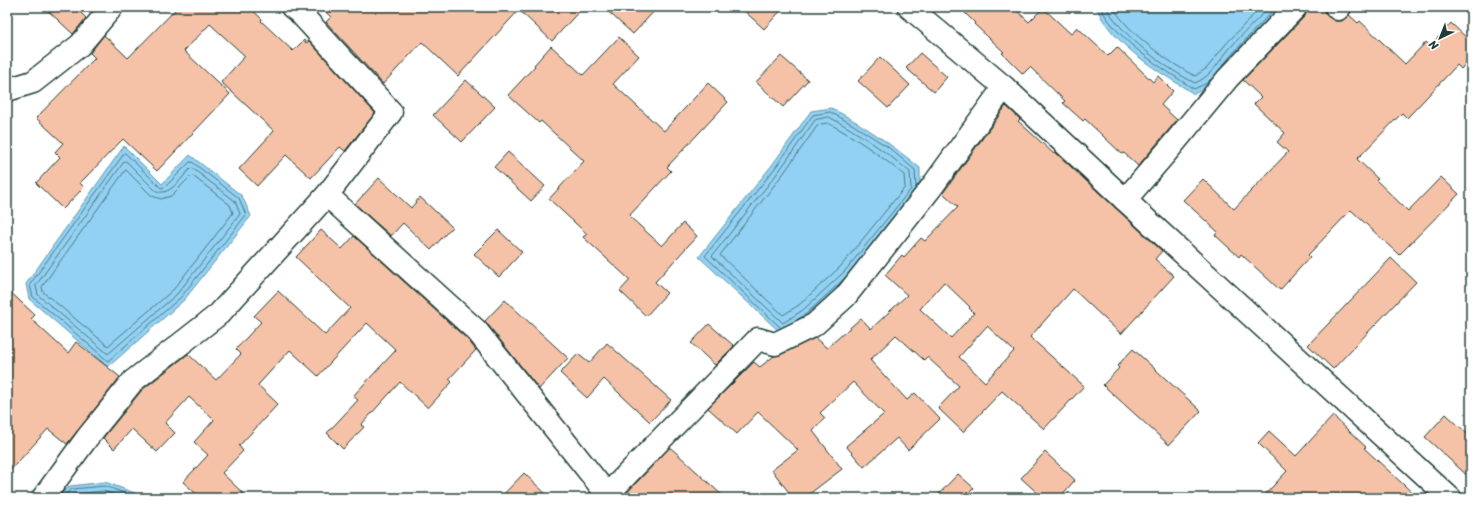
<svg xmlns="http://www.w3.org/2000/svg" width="1478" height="505" font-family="Sriracha,sans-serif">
	<rect width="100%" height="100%" fill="#fff"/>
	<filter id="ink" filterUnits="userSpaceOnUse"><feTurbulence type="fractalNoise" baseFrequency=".025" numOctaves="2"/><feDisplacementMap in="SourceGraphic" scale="8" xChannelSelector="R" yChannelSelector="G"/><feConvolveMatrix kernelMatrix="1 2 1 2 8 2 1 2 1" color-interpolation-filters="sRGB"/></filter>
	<g filter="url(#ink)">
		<g fill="#92d1f3" stroke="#6496a7">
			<path d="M1096 7H1281L1209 86 1194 94C1163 74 1127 54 1105 23 1101 18 1099 12 1096 7Z"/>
			<path d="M831 108C864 125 891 144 920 168V193L852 277 808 317 783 335 699 257 772 165 811 111Z"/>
			<path d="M124 146 162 184 190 155 242 196 251 216 184 300 108 367 29 299 26 284Z"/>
			<path d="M105 482 148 498H55L70 486Z"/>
		</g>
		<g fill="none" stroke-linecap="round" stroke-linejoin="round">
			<g stroke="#4d7880" stroke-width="1">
				<path d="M1100 7C1121 44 1159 66 1194 89L1207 83 1211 79"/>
				<path d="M1106 7C1123 37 1165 68 1195 83 1212 76 1219 61 1230 48 1242 34 1256 21 1269 7"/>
				<path d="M1113 7C1128 33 1169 63 1195 76L1207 68 1225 45 1261 7"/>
				<path d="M1222 66 1234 52 1276 7"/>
				<path d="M829 117C858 132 885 151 910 172L911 189 845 271 803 310 783 323 712 256 779 171 815 120Z"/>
				<path d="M828 123C855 137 880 155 904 175L905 187 841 266 799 305 783 315 720 255 783 174 818 125Z"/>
				<path d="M125 153 161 188 165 187 190 162H192L239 198 246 215 181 297 108 361 33 297 30 285Z"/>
				<path d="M125 161 127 162 155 190C168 199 182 177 190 169L192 168 235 201 240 214 177 294 108 354 38 295 36 286Z"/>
				<path d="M126 170 152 196 161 199 171 196 190 177 193 176 230 205 233 213 173 290 108 346 43 292 42 287Z"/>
				<path d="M798 319 806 314 845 278"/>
				<path d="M781 328 705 256 775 168 813 115 830 112 850 123 888 147 915 170 916 188"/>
				<path d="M61 498 72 489 105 486 138 498"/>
				<path d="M69 498 74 494 104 491 123 498"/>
			</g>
		</g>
		<g fill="#f6c2a7" stroke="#1f3d34" fill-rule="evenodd">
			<path d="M44 7H75L86 18 73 34Z"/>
			<path d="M178 7H249L262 19 261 21 293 51 304 40 306 43 309 41 375 113 345 151 340 147 311 178 286 155 257 186 239 169 274 131 221 82 245 56 210 24 184 51 230 94 157 171 123 139 80 183 84 187 63 209 36 183 60 157 55 152 63 143 36 118 95 58 90 53 104 35 128 58Z"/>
			<path d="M320 7H583L552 41 519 10 458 76 422 42 383 84 326 22 331 17Z"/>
			<path d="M603 7H658L633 34Z"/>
			<path d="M740 7H784L764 29Z"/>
			<path d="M959 7H1013L1029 22 1043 8 1071 34 1077 27 1108 56 1117 47 1153 82 1158 76 1173 91 1161 105 1177 120 1138 166 1124 153 1122 154 1085 119 1083 121 1063 103 1065 101 1030 67 1023 74 1002 53 1004 52 974 24 975 23Z"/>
			<path d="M1308 7H1324V11L1327 16 1335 21H1342L1349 15 1358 23 1360 21 1405 64 1426 42 1430 46 1451 23 1471 42V58L1461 69 1457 65 1407 118 1402 113 1357 159 1378 179 1376 180 1408 211 1441 177 1459 194 1399 255 1351 210 1308 255 1310 257 1280 290 1241 254 1239 257 1215 235 1218 232 1183 200 1203 179 1234 209 1288 152 1277 142 1285 133 1254 104 1261 97 1243 80 1305 16Z"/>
			<path d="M619 37 639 56 613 84 664 131 708 83 728 102 667 167 671 171 629 216 662 246 683 223 697 236 655 282 667 293 646 316 620 291 630 280 583 237 587 234 549 199 584 161 541 121 539 123 508 95 535 66 534 65 551 46 583 75Z"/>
			<path d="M920 53 947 77 934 92 906 68Z"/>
			<path d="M781 56 808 80 783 107 756 82Z"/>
			<path d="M880 57 910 85 888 108 858 81Z"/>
			<path d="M466 80 495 107 462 142 433 115Z"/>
			<path d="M1006 106 1020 119 1018 121 1054 154 1055 152 1162 251 1155 259 1174 276 1121 334 1073 289 1030 337 1084 386 1044 429 1002 391 963 432 938 408 959 386 927 357 924 360 896 335 870 360 907 400 915 393 940 419 908 450 897 438 864 467 846 446 884 414 853 382 820 413 825 418 813 431 842 469 804 498H793L772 470 798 450 758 412 737 434 708 408 754 362 760 367 774 356 780 355 815 338 827 348 861 318 871 329 907 295 885 275 902 255 904 257 921 238 925 241 958 207 943 193ZM944 282 970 307 969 308 974 313 951 338 920 309ZM987 326 1014 351 985 382 959 357Z"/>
			<path d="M508 152 545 186 531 201 494 167Z"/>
			<path d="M379 178 411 208 420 197 452 227 431 250 403 223 391 236 355 204Z"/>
			<path d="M321 230 342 249 354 236 468 340 476 350 449 379 452 382 428 408 400 382 361 425 364 427 343 449 327 433 358 400 353 396 396 350 367 323 318 376 290 350 258 385 278 404 239 446 243 451 222 473 248 498H201L183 482 208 455 194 442 214 420 189 397 165 423 175 433 157 452 132 429 114 449 103 438 142 390 188 354 216 380 241 354 236 349 261 322 254 316 278 291 325 335 350 308 296 257Z"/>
			<path d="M498 230 522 252 499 277 474 254Z"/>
			<path d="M1391 258 1416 282 1333 369 1308 345Z"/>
			<path d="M7 289 35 315 31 319 68 353 76 342 120 377 67 444 48 429 7 474Z"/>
			<path d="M505 300 568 358 539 389 485 321Z"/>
			<path d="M709 324 734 346 715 365 691 343Z"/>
			<path d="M607 343 671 400 650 422 604 379 587 398 560 373 578 354 589 363Z"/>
			<path d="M1133 349 1201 411 1169 445 1103 385 1119 368 1117 366Z"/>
			<path d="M1446 414 1471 437V479L1425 437Z"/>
			<path d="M1333 416 1366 447 1364 448 1418 498H1262L1287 471 1258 443 1269 431 1296 456Z"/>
			<path d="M670 447 725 498H622Z"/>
			<path d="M1045 452 1075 480 1059 498H1043L1021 478Z"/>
			<path d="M524 473 550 498H500Z"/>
			<path d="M958 474 974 488 964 498H935Z"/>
		</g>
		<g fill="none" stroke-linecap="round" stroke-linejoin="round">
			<g stroke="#1f3d34" stroke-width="25">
				<g id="street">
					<path d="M909 7 1004 87 1125 200 1450 498"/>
					<path d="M1336 7 1338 9 1340 7"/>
					<path d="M7 90 33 82 80 45 112 7"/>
					<path d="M327 195 477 331 610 498"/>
					<path d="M1125 200 1170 148 1228 78 1296 7"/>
					<path d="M608 494 758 339 775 344 814 325 845 297 931 188 1004 87"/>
					<path d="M43 498 87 438 133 381 219 314 327 195 391 112 300 13 292 7"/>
				</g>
			</g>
			<use href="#street" stroke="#fff" stroke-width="22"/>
		</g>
	</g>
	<rect width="1478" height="505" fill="none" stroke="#fff" stroke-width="24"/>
	<rect x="12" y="12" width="1454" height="481" fill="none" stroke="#1f3d34" stroke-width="1.5" filter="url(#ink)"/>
	<g transform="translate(1440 38) rotate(223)" stroke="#ffffff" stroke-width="3" paint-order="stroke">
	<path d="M0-3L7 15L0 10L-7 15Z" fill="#1f3d34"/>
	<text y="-6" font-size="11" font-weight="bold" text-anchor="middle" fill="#1f3d34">N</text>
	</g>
</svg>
